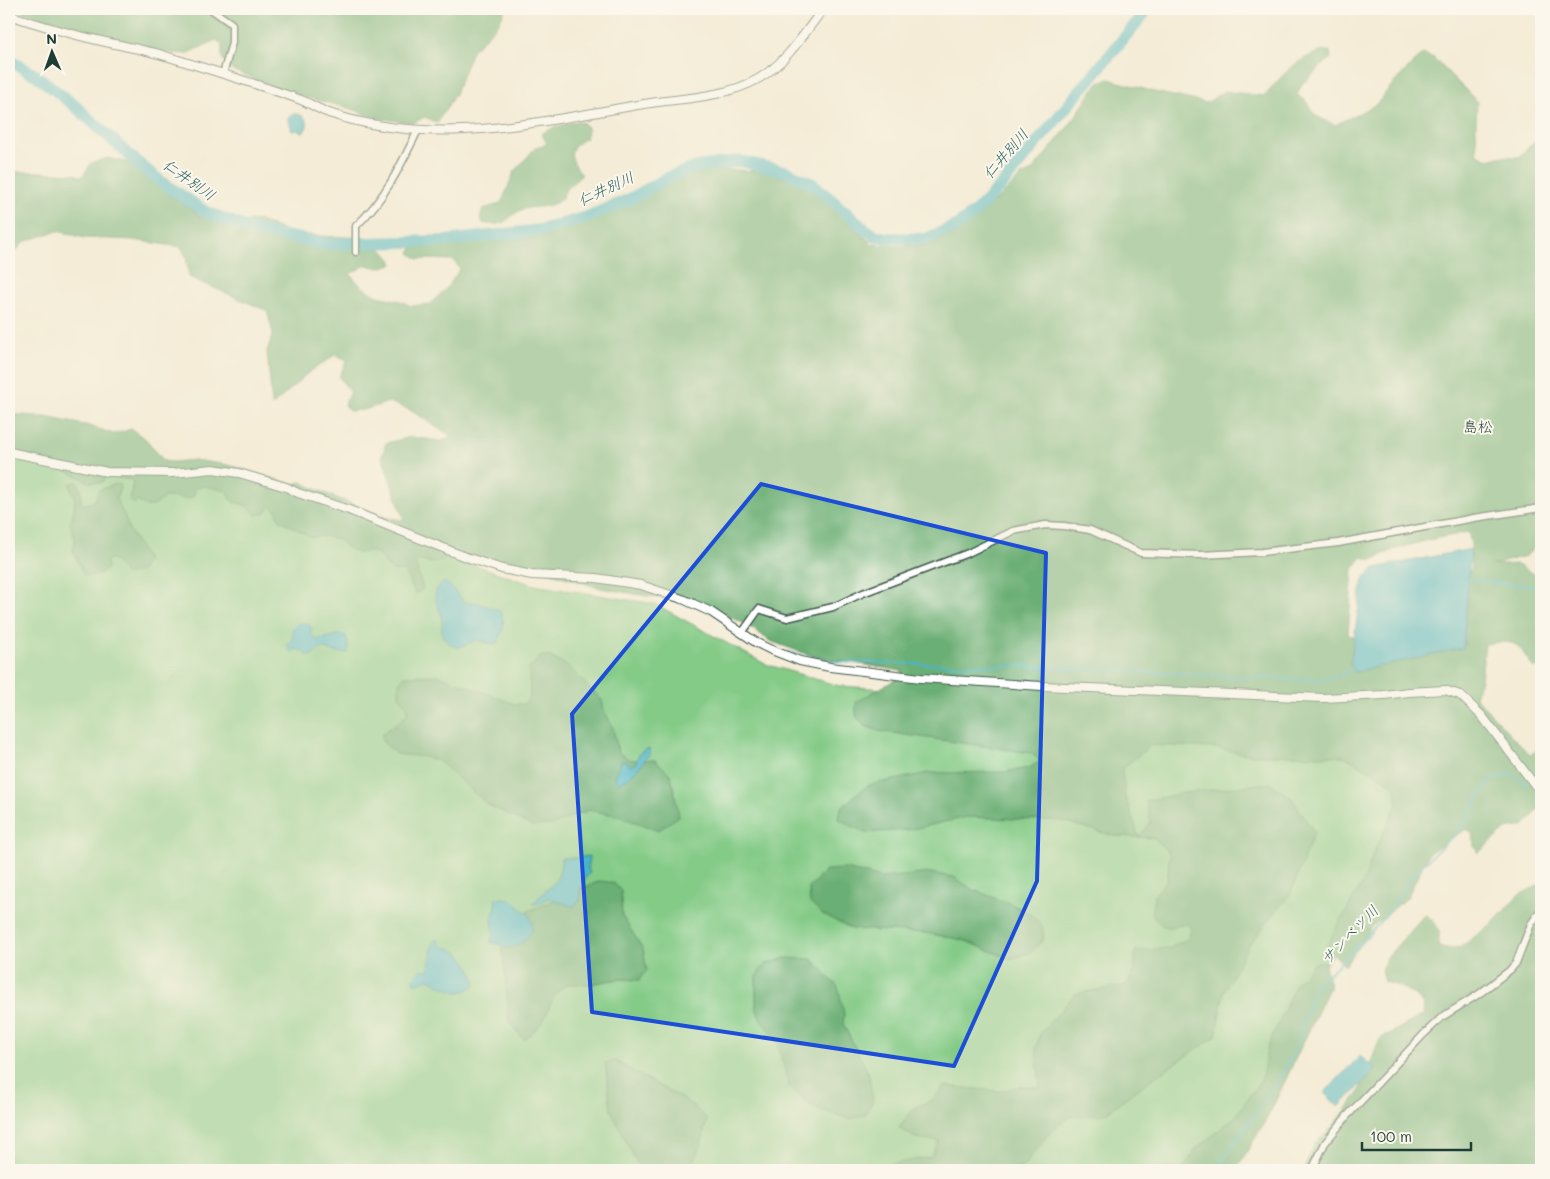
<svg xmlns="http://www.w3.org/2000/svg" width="1550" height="1179" font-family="Mali,'Klee One',sans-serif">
	<rect width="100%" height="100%" fill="#fbf7ec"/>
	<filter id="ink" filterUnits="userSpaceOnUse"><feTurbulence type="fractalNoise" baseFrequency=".02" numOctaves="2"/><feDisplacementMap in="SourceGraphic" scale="10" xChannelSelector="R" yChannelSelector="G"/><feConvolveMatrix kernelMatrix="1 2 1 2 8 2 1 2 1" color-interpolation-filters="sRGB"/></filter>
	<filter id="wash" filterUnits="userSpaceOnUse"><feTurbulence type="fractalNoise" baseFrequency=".0096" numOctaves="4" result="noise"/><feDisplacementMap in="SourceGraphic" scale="20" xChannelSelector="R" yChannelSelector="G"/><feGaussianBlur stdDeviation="1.12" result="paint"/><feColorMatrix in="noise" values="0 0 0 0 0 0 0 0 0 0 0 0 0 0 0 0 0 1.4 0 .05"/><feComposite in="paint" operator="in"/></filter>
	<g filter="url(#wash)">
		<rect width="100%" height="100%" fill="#f4ecd7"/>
		<path fill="#84cb87" stroke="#52845e" d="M9 457 67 468 214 478 534 585 655 604 765 664 839 686 1115 704 1427 718 1367 904 1313 983 1269 1081 1192 1170H9Z"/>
		<g fill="#6baf74" stroke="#457654" fill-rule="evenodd">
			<path d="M12 9H505L499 23 472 51 455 94 437 123 425 117 413 123 376 118 352 109 286 92 230 69 222 58V44L216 40 187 54 172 53 105 38Z"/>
			<path d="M1322 51H1330L1331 58 1302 84 1297 95 1305 100 1316 116 1335 125 1377 104 1391 86 1422 54 1434 58 1477 101 1476 127 1477 153 1489 160 1502 156 1519 157 1541 135V542L1526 556 1492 565 1516 564 1537 576H1541V666L1534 668C1529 662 1526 657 1522 651 1514 638 1498 643 1485 644L1481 680 1475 697 1530 755 1541 747V807L1524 826 1506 829 1478 853 1474 846 1472 832 1466 829 1429 853 1407 898 1373 925 1345 966 1326 946 1365 879 1373 854 1398 803 1395 786 1371 771 1344 756 1251 755 1215 748 1151 745 1122 769 1125 796 1139 837 1151 822 1146 801 1183 793 1270 783 1291 797 1314 832 1291 893 1248 946 1224 991 1216 1036 1143 1085 1105 1114 1070 1117 1051 1131 1025 1165 1015 1170H874L891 1164 931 1157 939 1141 915 1138 899 1128 914 1108 934 1099 944 1086 999 1091 1024 1086 1040 1088 1036 1048 1040 1034 1075 994 1126 985 1135 971V951L1169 948 1188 939 1191 929 1186 924C1166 928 1165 931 1151 914L1154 896 1167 880 1170 854 1154 838 1114 836 1062 821 967 817 908 830 865 833 839 819 841 808 856 794 869 785 928 773 1004 772 1029 768 1041 761 1031 753 879 731 865 726 856 716V702L900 677 902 671 812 656 770 641 747 625 706 606 600 588 548 572 509 569 446 551 449 557C436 565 430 563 416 560 415 569 421 579 423 588L420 592 415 593 406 575 402 571H394L387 566 377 553 368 551 358 553 347 548 338 539 323 536 310 537 279 519 276 510 271 506 264 514 256 515C249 507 244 503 234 503L230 498 228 491 204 486 196 488 193 497 184 499 174 497H165L154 506H145L138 501 135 504 130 501 133 480 106 477 101 483 89 482 65 470 9 448V411L11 414 46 417 90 426 114 434 131 429 146 439 164 461 172 462 194 460 229 465 292 484 301 482 332 496 388 518 404 520 382 456 386 443 411 437 442 441 451 436 410 410 389 402 364 410 349 411 344 403 351 393 339 377 347 360 335 355 308 373 272 406 267 351 273 333 267 311 189 277 186 256 181 247 133 240 84 238 58 231 26 241 9 258V172H40L75 174 82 177 91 163 107 158 132 163 171 196 197 213 199 217 214 209 245 222 257 220 291 233 320 236 372 238 391 259 393 264 379 268 366 265 350 274 362 287 378 296 401 301 411 306 430 304 446 289 460 269 453 260 418 259 410 253 412 246 528 238 572 227 607 213 629 195 676 177 707 170H735L766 171 819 189 840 210 849 224 873 244 900 246 929 245 958 231 1000 197 1021 176 1032 171 1071 123 1098 82 1109 79 1155 92 1207 103 1224 91 1265 96C1284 73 1293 61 1322 51ZM1468 532 1471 544 1472 569 1463 576 1459 616 1465 646 1454 647 1360 637 1348 635 1353 569 1362 557 1372 560C1400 544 1436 539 1468 532Z"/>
			<path d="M578 121 584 123 588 129 586 138C565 149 570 158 582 175 577 180 569 185 565 191 563 196 563 198 559 201 549 208 540 206 529 208 508 211 509 230 483 223L480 219 483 209 499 204 503 199 514 172 535 148 547 144 542 134C548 128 569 123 578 121Z"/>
			<path d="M77 481C82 488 82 496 81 504L83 505 95 501 99 490 116 484 121 485 116 499 125 517 129 529 147 560 141 571 126 575 116 562 110 558 106 561 107 569C99 575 94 577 84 575L73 551 75 539 70 523 74 510 75 496 71 490 70 484Z"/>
			<path d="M541 656 551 657 569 667 602 700 604 710 613 728 618 752 630 760H655L671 775 679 816 659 830 614 815 589 810 552 825 532 826 488 805 439 761 425 757 396 754 382 741V734L407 715V706L399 696V683L405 676 438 675 515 704H525L530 695 529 668Z"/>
			<path d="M846 869 882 878 930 873 954 877 973 890 1009 903 1029 913 1042 925 1044 939 1031 952 1011 959 963 940 925 933 852 929 822 914 810 903 809 888 826 870Z"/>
			<path d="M600 881 614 883 621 891 622 916 643 949 647 970 639 980 619 979 590 984H568L556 993 542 1023 524 1040 509 1022 501 932 528 911Z"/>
			<path d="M1541 884V1170H1303L1315 1144 1335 1124 1358 1094 1380 1039 1423 1015 1424 1005C1414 992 1400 985 1384 982L1381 970 1387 957 1425 914C1439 926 1441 928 1438 946L1445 949 1461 947 1494 922 1517 896Z"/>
			<path d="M785 958 812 959 838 987 844 1014 843 1024 869 1074 873 1101 865 1115 850 1119 814 1108 789 1087 777 1040 760 1018 756 1007V976L766 964Z"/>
			<path d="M1324 961 1330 986 1269 1115 1236 1170H1182L1197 1148 1235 1117 1262 1078 1267 1049 1296 983 1314 963Z"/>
			<path d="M615 1061 688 1102 707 1119 701 1146 687 1170H640L611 1110 605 1063Z"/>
		</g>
		<g fill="#48b5c4" stroke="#34797c">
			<path d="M293 114C304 113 312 122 304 132L295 130 294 132 291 130V126L288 122V118Z"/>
			<path d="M1471 549 1463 648 1354 672 1350 664 1363 579 1375 568Z"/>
			<path d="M445 582 454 590 464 602 478 603 500 611C506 624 504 629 498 642L492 644 477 640 458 648C454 646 448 643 445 639 439 633 443 627 442 621 442 605 425 594 445 582Z"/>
			<path d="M304 623 309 624 312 629 310 633 317 640 340 634 346 636 348 644V653L334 652 323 648 310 656 297 649 292 652 288 649V644L293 637 292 629 297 624Z"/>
			<path d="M648 749 651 751C643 764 633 776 619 783L615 778 617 769 620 767 621 761H626L630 766 636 763C638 754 640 751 648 749Z"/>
			<path d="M589 856 588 868 590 873C581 881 580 888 580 900L574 907 548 898 541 903 533 904C549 884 561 886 561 858H576Z"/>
			<path d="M498 898C520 898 513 905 528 913L532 923V931C526 939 515 951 504 947 499 945 497 942 492 943L491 940 494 935 492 919 496 906 495 899Z"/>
			<path d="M435 940H438L440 946C455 948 465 956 471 970 474 976 476 979 475 985 470 988 465 992 459 992 452 992 435 983 429 979L415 984 414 977 422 969 429 971 432 948Z"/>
			<path d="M1360 1056 1376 1069 1339 1107 1324 1093Z"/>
		</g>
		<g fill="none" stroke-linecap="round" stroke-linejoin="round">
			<g stroke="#48b5c4" stroke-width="2">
				<path d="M1468 579 1504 584 1541 586"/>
				<path d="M787 652 800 656 837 662 1016 666 1314 680 1341 676 1353 667"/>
				<path d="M1533 777 1541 768"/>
				<path d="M1217 1170 1224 1158 1279 1080 1294 1052 1300 1037 1313 989 1362 942 1387 914 1414 873 1456 833 1469 817 1480 794 1486 786 1491 780 1511 773 1525 783 1529 780"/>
			</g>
			<path stroke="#48b5c4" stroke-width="12" d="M9 60 37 76 75 106 138 163 160 181 206 212 250 229 324 244 446 241 540 230 587 217 630 199 667 178 697 167 740 161 785 171 813 184 865 229 874 235 886 238 926 239 958 225 975 212 1000 187 1148 9"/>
		</g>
	</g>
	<g filter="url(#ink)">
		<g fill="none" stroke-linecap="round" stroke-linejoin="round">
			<g stroke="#3f574c" stroke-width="9">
				<g id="minor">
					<path d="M211 9 232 24V43L223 74"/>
					<path d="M356 252V226C385 199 401 165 418 130"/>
					<path d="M742 633 759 609 787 618 833 607 863 593 968 553 1013 531 1045 525 1064 526 1090 530 1141 553 1200 555 1262 552 1338 543 1474 518 1541 508"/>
					<path d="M1312 1170 1325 1143 1347 1116 1424 1034 1442 1017 1479 994 1510 970 1516 963 1531 924 1541 910"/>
				</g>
			</g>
			<g stroke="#3f574c" stroke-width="10">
				<g id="tertiary">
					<path d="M9 15C39 25 70 34 101 41 123 46 147 50 169 57 213 71 258 84 301 100 311 104 320 110 329 113 348 120 369 124 389 127 474 139 560 118 644 104 682 98 724 98 758 79 786 63 804 34 823 9"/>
					<path d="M9 452 107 472 173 473 213 469 239 473 286 487 298 493 349 510 463 556 502 569 532 575 596 578 641 585 685 600 711 612 757 643 769 649 800 661 830 667 921 678 1042 686 1323 698 1384 695 1409 692 1445 690 1460 695 1482 716 1541 793"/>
				</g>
			</g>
			<use href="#minor" stroke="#fff" stroke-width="6"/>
			<use href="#tertiary" stroke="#fff" stroke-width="8"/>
		</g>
	</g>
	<path d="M0 0H1550V1179H0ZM761 484 1046 553 1037 881 954 1066 592 1012 572 714Z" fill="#f4ecd7" fill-opacity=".55" fill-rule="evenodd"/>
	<path fill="none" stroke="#1d4ed8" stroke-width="4" stroke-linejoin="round" d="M761 484 1046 553 1037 881 954 1066 592 1012 572 714Z"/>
	<g text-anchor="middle" stroke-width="4" stroke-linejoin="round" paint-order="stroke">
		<g font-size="15" font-style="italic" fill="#2b615f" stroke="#fbf7ec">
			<text transform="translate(1006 154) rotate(-49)" y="5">仁井別川</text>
			<text transform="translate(189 180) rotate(35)" y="5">仁井別川</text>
			<text transform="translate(606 189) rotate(-25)" y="5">仁井別川</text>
			<text transform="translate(1350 935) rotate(-46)" y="5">サンベツ川</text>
		</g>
		<g font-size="15" fill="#1f3d34" stroke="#fbf7ec">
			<text x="1478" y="432">島松</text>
		</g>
	</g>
	<rect width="1550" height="1179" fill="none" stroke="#fbf7ec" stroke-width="30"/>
	<g transform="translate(52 52) rotate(358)" stroke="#fbf7ec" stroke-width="4" paint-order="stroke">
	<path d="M0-4L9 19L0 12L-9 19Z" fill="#1f3d34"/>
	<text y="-8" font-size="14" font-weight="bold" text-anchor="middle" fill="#1f3d34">N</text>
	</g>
	<path d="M1362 1142v8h109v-8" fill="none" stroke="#1f3d34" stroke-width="2.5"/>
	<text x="1370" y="1142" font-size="15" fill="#1f3d34" stroke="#fbf7ec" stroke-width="4" paint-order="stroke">100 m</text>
</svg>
